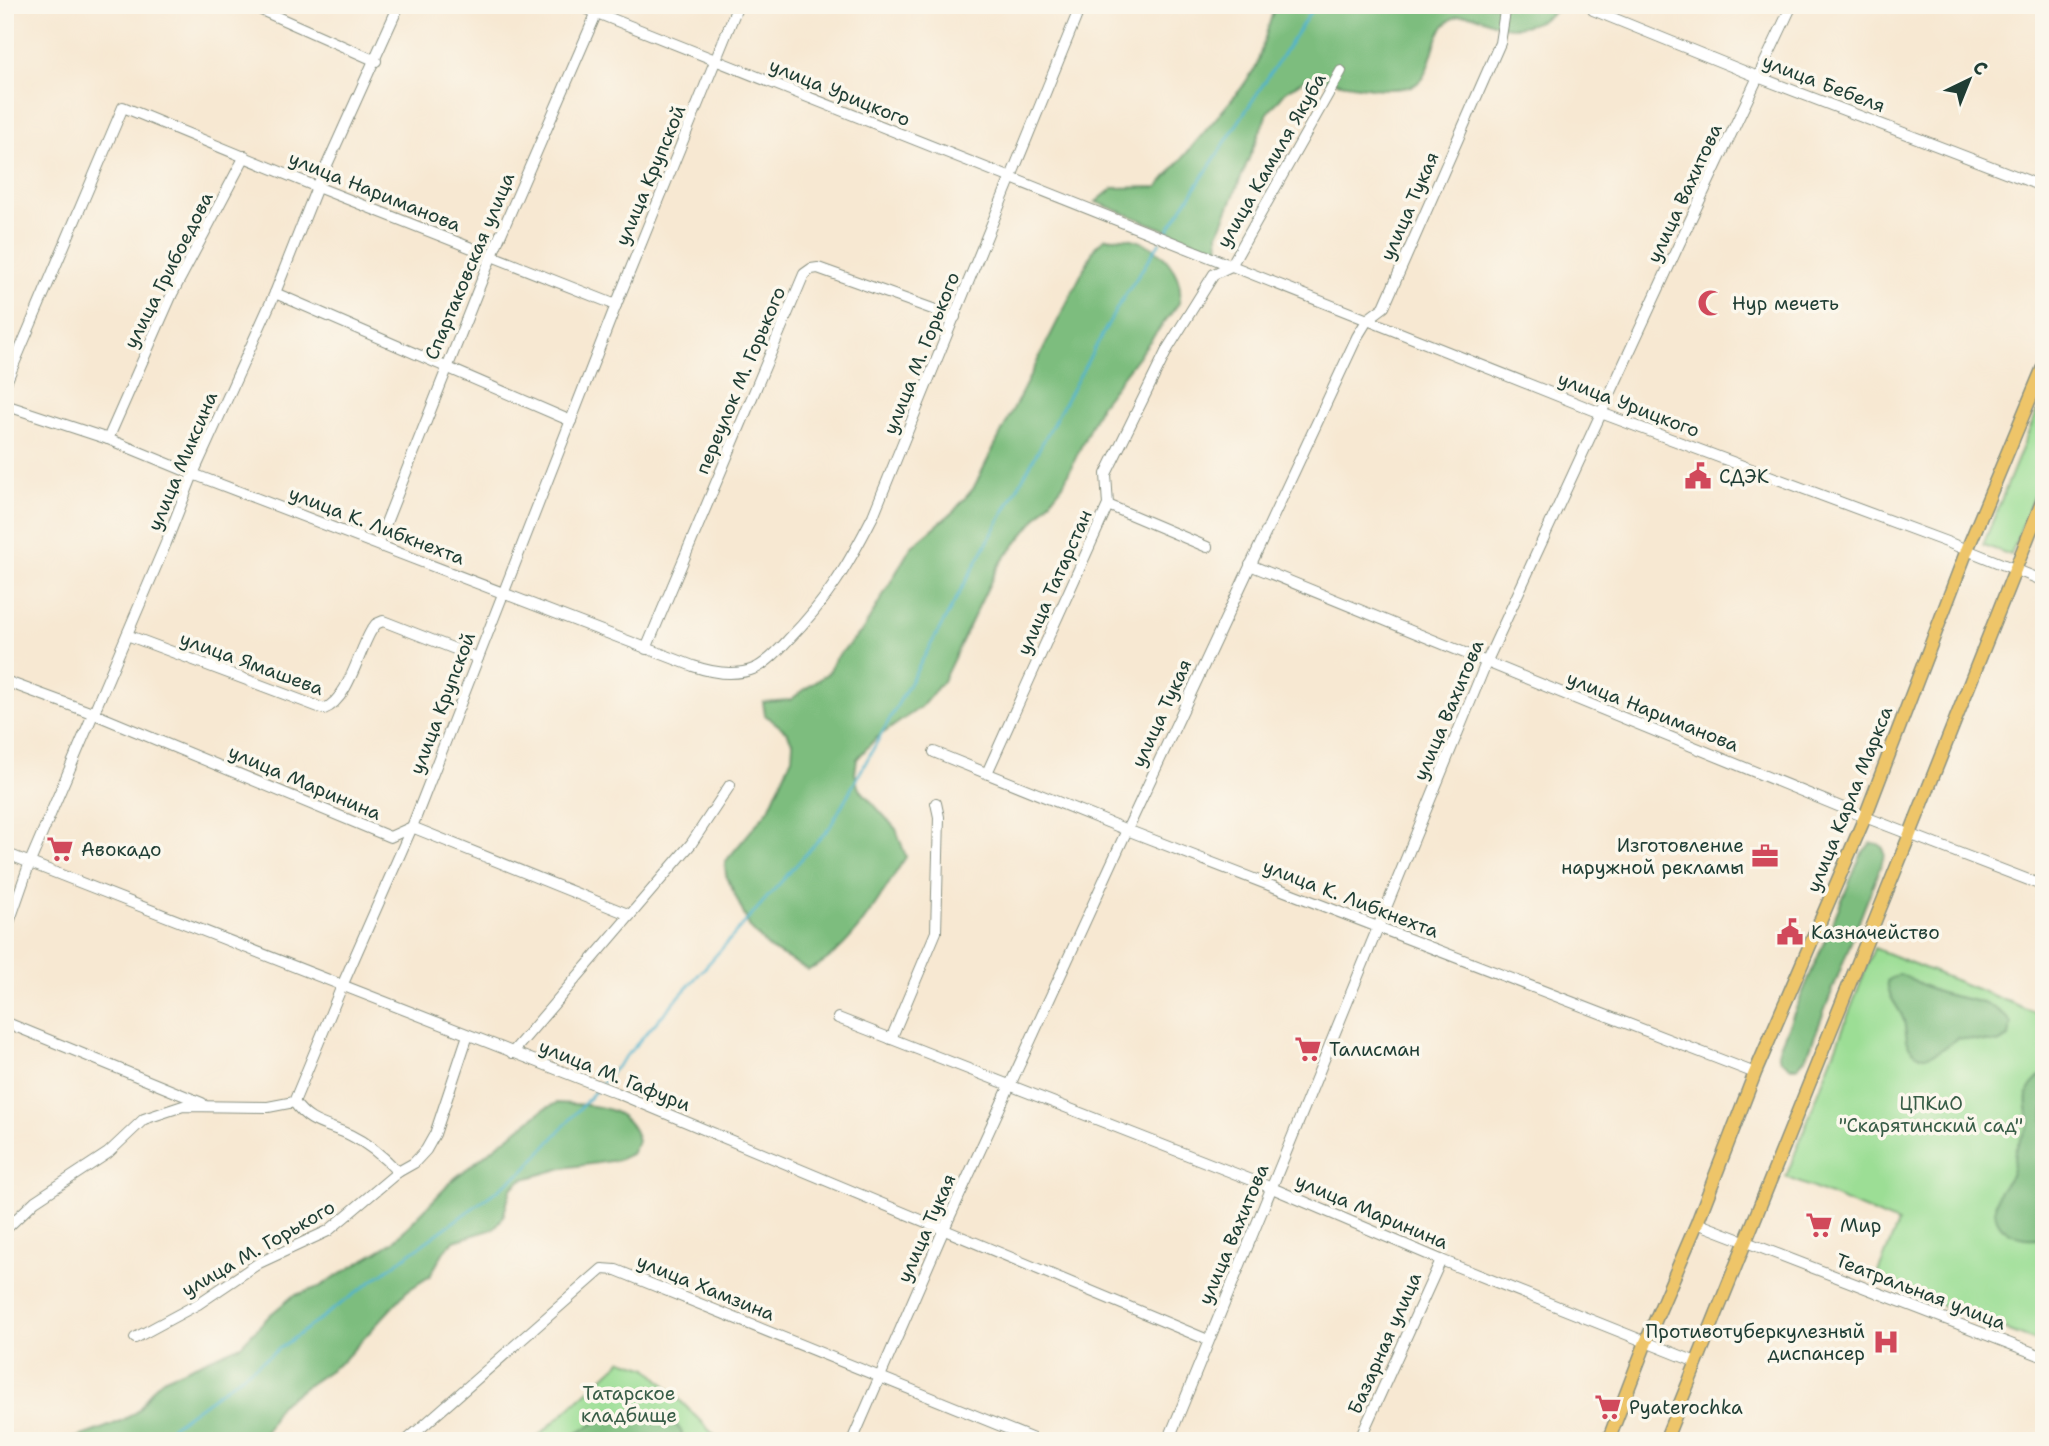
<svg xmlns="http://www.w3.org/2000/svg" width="2049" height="1446" font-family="'Shantell Sans',sans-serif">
	<rect width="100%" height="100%" fill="#fbf7ec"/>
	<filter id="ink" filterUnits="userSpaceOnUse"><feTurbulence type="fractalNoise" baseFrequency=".0143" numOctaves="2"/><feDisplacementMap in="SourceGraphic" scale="14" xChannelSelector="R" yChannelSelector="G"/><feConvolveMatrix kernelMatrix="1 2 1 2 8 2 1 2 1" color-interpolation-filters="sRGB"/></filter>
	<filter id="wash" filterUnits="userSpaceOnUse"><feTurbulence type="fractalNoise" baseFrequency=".00686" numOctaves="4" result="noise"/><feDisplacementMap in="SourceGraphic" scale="28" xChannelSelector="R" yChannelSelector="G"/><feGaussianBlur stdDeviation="1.57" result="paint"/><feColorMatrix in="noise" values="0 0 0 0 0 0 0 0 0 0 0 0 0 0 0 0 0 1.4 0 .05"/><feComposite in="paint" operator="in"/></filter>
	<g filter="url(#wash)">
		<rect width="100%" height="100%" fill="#f7e8d2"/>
		<g fill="#9cde95" stroke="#5e8e64" stroke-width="2">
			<path d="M2044 394V468L2011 555 1983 545Z"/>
			<path d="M1874 948 2044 1016V1344L1875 1280 1898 1223 1786 1177Z"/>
			<path d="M622 1360 648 1368 720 1441H533Z"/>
		</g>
		<g fill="#7dbd7e" stroke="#4e7d59" stroke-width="2">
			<path d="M1275 5H1553L1554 12C1540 23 1517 31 1499 25 1485 21 1473 12 1458 16 1428 26 1436 75 1414 85 1388 96 1336 81 1308 77L1285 92 1267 114 1218 234 1219 251 1096 202 1113 188 1158 187 1240 90 1256 67Z"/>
			<path d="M1105 238C1113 238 1124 237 1132 239 1160 246 1186 274 1179 303L1100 406 1063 485 998 566 943 681 922 706 875 739 857 759 855 773 858 787 896 829 906 857C881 894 851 953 808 970L770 949 750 928 726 875 725 862 769 809 792 757 793 744 787 732 765 715 763 702 790 700 829 672 835 659 863 630 911 547 954 511 973 489 1095 247Z"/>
			<path d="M1871 843C1880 843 1883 846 1885 854L1807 1056 1797 1067H1790L1780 1059 1778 1052 1780 1046 1862 853Z"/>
			<path d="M1899 974C1912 978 1923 986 1935 991 1964 1002 1990 996 2011 1023L2009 1037 1998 1043 1957 1038C1944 1048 1925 1067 1910 1048 1906 1042 1906 1029 1904 1021 1899 1005 1889 1002 1887 981Z"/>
			<path d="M2044 1073V1237C2018 1243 1987 1228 1997 1198 1999 1189 2007 1183 2011 1175 2015 1167 2013 1156 2016 1148 2019 1140 2026 1131 2030 1124 2025 1098 2022 1091 2044 1073Z"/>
			<path d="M557 1103C590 1105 629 1104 638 1141L631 1154 618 1160 563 1168 521 1180 511 1189 503 1217 494 1229 454 1241 444 1251 430 1276 407 1291 343 1361 279 1405 261 1441H68C87 1433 126 1423 139 1409 148 1398 151 1387 163 1379L241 1345 271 1314 293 1296 319 1287 393 1242 455 1178 544 1109Z"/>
			<path d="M643 1413 673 1421 682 1432V1441H566C593 1421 610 1415 643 1413Z"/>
		</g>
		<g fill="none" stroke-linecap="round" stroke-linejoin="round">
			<g stroke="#50b4ce" stroke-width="2.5">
				<path d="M1164 236 1315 5"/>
				<path d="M602 1083 830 827 1117 308 1160 242"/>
				<path d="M152 1441 525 1170 598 1088"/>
			</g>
		</g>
	</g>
	<g filter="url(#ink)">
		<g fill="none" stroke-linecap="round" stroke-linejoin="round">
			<g stroke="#8b9283" stroke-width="12">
				<g id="minor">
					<path d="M250 5 376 61"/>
					<path d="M577 5 1601 413 1952 544 2044 581"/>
					<path d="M1593 10 1758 77 2044 187"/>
					<path d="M275 293 571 421"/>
					<path d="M5 385 123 107 317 187 616 305"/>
					<path d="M5 405 108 439 193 474 693 666C713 673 735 677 756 668 768 662 779 650 788 640 828 599 847 567 873 516L1081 5"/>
					<path d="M108 439 172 294 245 156"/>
					<path d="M1108 505 1207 547"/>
					<path d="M378 543 491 257 600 5"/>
					<path d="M1250 565 1865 817 2044 886"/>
					<path d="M127 635 324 709C348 700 358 653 371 631L376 624 383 621 478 658"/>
					<path d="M646 649 804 274 811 269 818 268 955 317"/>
					<path d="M5 681 92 713 390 837 412 827 630 915"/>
					<path d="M934 752 1127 830 1755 1073"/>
					<path d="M987 773 1108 505 1106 474 1168 348 1214 274 1231 266 1341 71"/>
					<path d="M5 853 617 1093 1208 1340"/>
					<path d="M5 934 30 862 166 543 193 474 275 293 317 187 399 5"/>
					<path d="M838 1018 1272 1188 1441 1260 1696 1362"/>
					<path d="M5 1022 202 1103"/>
					<path d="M891 1039 936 932 939 817 936 803"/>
					<path d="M512 1053 691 844 730 785"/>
					<path d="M294 1102C310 1125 327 1124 350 1135 369 1144 384 1157 398 1172"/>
					<path d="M1697 1223 2044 1357"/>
					<path d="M5 1230 35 1201 108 1153 144 1119 183 1106 268 1107 294 1102 342 986 412 827 616 305 738 5"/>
					<path d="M135 1338 198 1304 259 1263 328 1231 398 1172 414 1163 426 1150 435 1134 468 1035"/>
					<path d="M406 1441 602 1269 616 1270 1038 1441"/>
					<path d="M852 1441 944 1229 1127 830 1357 337 1368 319 1384 307 1500 43 1506 5"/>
					<path d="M1168 1441 1486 663 1680 242 1792 5"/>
					<path d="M1359 1441 1441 1260"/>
				</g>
			</g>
			<g stroke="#8b9283" stroke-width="15">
				<g id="major">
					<path d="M1608 1441 1646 1342 1697 1223 1755 1073 1865 817 1967 550 2044 365"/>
					<path d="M1665 1441 1910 834 2044 497"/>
				</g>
			</g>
			<use href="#minor" stroke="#fff" stroke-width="10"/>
			<use href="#major" stroke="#eec569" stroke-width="12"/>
		</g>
	</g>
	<defs>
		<g id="mosque-bare" transform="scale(2.1)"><path d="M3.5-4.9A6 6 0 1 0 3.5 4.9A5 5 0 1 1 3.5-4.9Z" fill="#d1495b" stroke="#fbf7ec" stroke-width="2.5" paint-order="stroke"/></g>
		<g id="civic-bare" transform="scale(2.1)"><path d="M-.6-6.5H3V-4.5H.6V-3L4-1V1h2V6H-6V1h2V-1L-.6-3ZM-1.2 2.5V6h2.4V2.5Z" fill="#d1495b" stroke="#fbf7ec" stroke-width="2.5" paint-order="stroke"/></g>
		<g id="supermarket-bare" transform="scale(2.1)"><path d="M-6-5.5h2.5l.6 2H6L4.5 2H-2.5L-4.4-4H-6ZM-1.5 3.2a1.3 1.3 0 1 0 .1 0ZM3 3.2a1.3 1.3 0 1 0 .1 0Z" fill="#d1495b" stroke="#fbf7ec" stroke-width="2.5" paint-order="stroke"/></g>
		<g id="office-bare" transform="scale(2.1)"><path d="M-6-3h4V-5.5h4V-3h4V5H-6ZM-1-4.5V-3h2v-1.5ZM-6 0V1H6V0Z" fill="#d1495b" stroke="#fbf7ec" stroke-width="2.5" paint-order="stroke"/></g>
		<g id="hospital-bare" transform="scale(2.1)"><path d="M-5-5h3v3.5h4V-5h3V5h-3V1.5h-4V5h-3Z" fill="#d1495b" stroke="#fbf7ec" stroke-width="2.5" paint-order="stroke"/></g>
	</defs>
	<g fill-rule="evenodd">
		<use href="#mosque-bare" x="1711" y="303"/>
		<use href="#civic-bare" x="1698" y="476"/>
		<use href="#supermarket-bare" x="60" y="849"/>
		<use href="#office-bare" x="1765" y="856"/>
		<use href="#civic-bare" x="1790" y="932"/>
		<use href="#supermarket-bare" x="1308" y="1049"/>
		<use href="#supermarket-bare" x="1819" y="1225"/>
		<use href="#hospital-bare" x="1886" y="1342"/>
		<use href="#supermarket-bare" x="1608" y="1407"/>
	</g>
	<g text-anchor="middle" stroke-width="7" stroke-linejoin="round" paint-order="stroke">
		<g font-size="19" fill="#1f3d34" stroke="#fbf7ec">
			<text transform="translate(1824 83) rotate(21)" y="7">улица Бебеля</text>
			<text transform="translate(840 92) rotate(22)" y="7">улица Урицкого</text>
			<text transform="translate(1271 160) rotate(-60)" y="7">улица Камиля Якуба</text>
			<text transform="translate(650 175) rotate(-67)" y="7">улица Крупской</text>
			<text transform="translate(375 191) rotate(22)" y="7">улица Нариманова</text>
			<text transform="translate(1684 193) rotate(-65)" y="7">улица Вахитова</text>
			<text transform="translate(1409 206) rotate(-66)" y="7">улица Тукая</text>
			<text transform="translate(469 266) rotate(-67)" y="7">Спартаковская улица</text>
			<text transform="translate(168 270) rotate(-63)" y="7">улица Грибоедова</text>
			<text transform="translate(921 353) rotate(-68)" y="7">улица М. Горького</text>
			<text transform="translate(740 380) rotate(-67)" y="7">переулок М. Горького</text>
			<text transform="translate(1629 404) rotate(21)" y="7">улица Урицкого</text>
			<text transform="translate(182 461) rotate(-67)" y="7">улица Миксина</text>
			<text transform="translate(377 525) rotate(21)" y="7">улица К. Либкнехта</text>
			<text transform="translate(1054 582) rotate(-66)" y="7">улица Татарстан</text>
			<text transform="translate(252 663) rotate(20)" y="7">улица Ямашева</text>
			<text transform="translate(442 703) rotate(-69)" y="7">улица Крупской</text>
			<text transform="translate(1448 710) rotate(-67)" y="7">улица Вахитова</text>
			<text transform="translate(1653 711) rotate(22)" y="7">улица Нариманова</text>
			<text transform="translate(1161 713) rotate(-65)" y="7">улица Тукая</text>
			<text transform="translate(305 782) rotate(23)" y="7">улица Маринина</text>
			<text transform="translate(1849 799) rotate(-68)" y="7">улица Карла Маркса</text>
			<text transform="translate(1351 898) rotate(21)" y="7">улица К. Либкнехта</text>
			<text transform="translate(615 1075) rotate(22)" y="7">улица М. Гафури</text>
			<text transform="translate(1372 1211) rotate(23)" y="7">улица Маринина</text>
			<text transform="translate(926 1228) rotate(-66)" y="7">улица Тукая</text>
			<text transform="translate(1233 1234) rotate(-67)" y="7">улица Вахитова</text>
			<text transform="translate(258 1248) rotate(-30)" y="7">улица М. Горького</text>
			<text transform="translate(706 1287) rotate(22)" y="7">улица Хамзина</text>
			<text transform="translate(1921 1291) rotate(21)" y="7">Театральная улица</text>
			<text transform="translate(1384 1343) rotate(-66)" y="7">Базарная улица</text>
		</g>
		<g font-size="19" fill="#1f3d34" stroke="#fbf7ec" text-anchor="start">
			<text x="1732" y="310">Нур мечеть</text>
			<text x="1719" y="483">СДЭК</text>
			<text x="1744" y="852" text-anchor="end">Изготовление<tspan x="1744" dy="22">наружной рекламы</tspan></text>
			<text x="81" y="856">Авокадо</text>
			<text x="1811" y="939">Казначейство</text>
			<text x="1329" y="1056">Талисман</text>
			<text x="1840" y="1232">Мир</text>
			<text x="1865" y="1338" text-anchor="end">Противотуберкулезный<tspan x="1865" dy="22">диспансер</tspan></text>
			<text x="1629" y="1414">Pyaterochka</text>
		</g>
		<g font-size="19" fill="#385d47" stroke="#fbf7ec">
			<text x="1931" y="1110">ЦПКиО<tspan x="1931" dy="22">"Скарятинский сад"</tspan></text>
			<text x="629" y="1400">Татарское<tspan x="629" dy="22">кладбище</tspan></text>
		</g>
	</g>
	<rect width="2049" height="1446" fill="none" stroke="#fbf7ec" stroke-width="28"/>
	<g transform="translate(1969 80) rotate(43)" stroke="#fbf7ec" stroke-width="5" paint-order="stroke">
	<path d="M0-5L12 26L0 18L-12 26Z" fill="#1f3d34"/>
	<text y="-10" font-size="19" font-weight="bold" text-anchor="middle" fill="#1f3d34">С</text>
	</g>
</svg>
